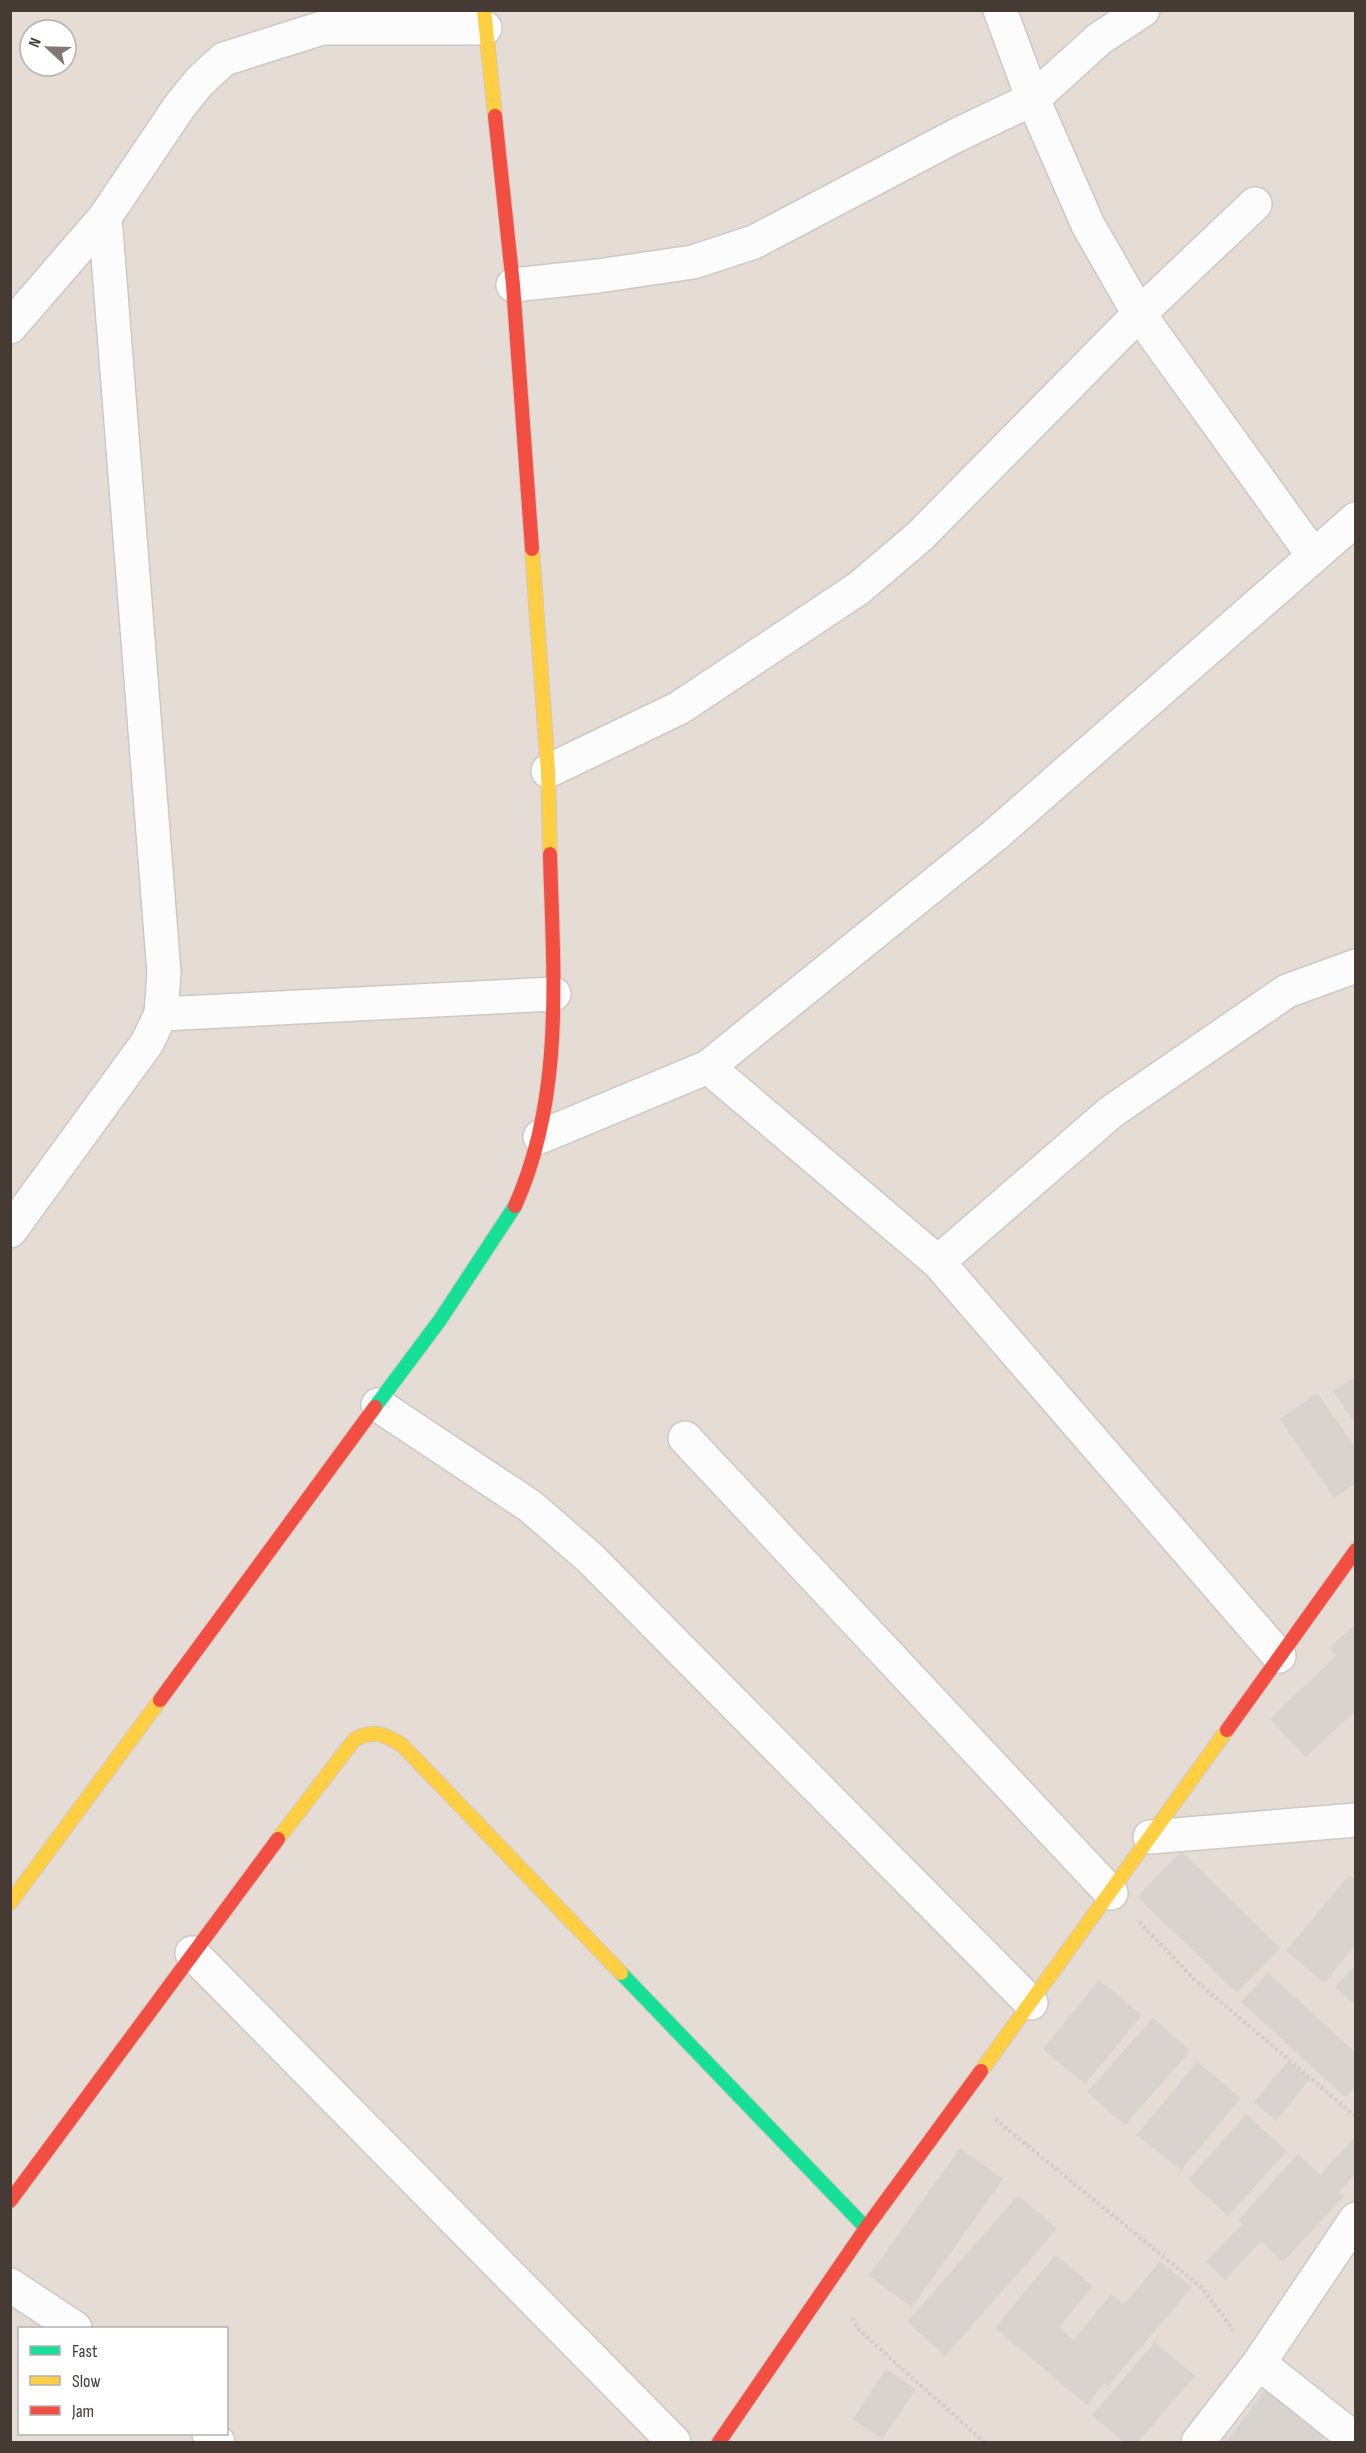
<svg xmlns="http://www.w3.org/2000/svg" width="1366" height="2453" font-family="'Sofia Sans Condensed',sans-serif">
	<rect width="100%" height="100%" fill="#f0ece8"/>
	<path fill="#e5dcd5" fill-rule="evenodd" d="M11 11H1355V2442H11ZM30 30H66V66H30ZM20 2328H226V2434H20Z"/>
	<g fill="#d8d3cf">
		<path d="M1356 1376V1424L1333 1391Z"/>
		<path d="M1317 1393 1356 1448V1483L1334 1498 1280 1419Z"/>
		<path d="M1356 1623V1710L1306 1757 1270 1719 1336 1656 1329 1648Z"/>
		<path d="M1181 1851 1280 1948 1237 1993 1137 1897Z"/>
		<path d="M1349 1875 1356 1880V1945L1324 1983 1286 1951Z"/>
		<path d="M1356 1965V2006L1335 1987Z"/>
		<path d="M1268 1973 1356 2053V2086L1345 2097 1241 2002Z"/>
		<path d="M1099 1980 1142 2015 1085 2084 1043 2049Z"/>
		<path d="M1153 2018 1190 2051 1125 2125 1087 2092Z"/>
		<path d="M1288 2061 1310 2079 1276 2121 1254 2102Z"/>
		<path d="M1197 2062 1241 2098 1181 2170 1137 2135Z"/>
		<path d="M1246 2114 1287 2151 1228 2216 1188 2180Z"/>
		<path d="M1356 2136V2173L1339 2192 1344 2196 1283 2262 1261 2241 1225 2280 1206 2262 1242 2224 1238 2220 1298 2154 1320 2175Z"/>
		<path d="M960 2148 1003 2179 912 2307 869 2276Z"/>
		<path d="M1018 2195 1057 2229 945 2356 907 2322Z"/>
		<path d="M1055 2255 1093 2286 1059 2327 1074 2340 1111 2294 1124 2305 1160 2261 1192 2287 1108 2386 1104 2383 1087 2405 995 2328Z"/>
		<path d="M1155 2342 1195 2376 1138 2442H1124L1092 2415Z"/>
		<path d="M886 2369 916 2389 882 2439 853 2419Z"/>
		<path d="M1268 2386 1328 2433 1320 2442H1226Z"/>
	</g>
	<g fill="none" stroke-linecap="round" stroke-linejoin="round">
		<g stroke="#cdc8c4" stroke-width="36">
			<g id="street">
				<path d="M1000 10 1033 99 1088 225 1139 314 1313 555"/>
				<path d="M105 217 164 973 161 1014"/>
				<path d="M513 285 598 276 693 262 754 242 957 135 1033 99 1099 39 1143 10"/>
				<path d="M10 327 105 217 179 107 200 81 224 59 322 28H485"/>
				<path d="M548 771 679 708 859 588 920 536 1139 314 1255 204"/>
				<path d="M708 1067 938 1262 1279 1656"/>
				<path d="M540 1137 708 1067 995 835 1356 519"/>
				<path d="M10 1231 147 1043 161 1014 554 994"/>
				<path d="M938 1262 1111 1112 1287 991 1356 966"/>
				<path d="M378 1405 530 1506 590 1558 1031 2003"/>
				<path d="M685 1438 1111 1893"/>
				<path d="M1150 1837 1356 1820"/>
				<path d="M192 1953 674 2442"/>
				<path d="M10 2285 75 2328"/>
				<path d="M1259 2363 1356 2440"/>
				<path d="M209 2434 218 2442"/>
				<path d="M1198 2442 1259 2363 1356 2219"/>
			</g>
		</g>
		<g stroke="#d1c8c0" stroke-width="16">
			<g id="fast">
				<path d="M375 1407 440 1320 515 1206"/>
				<path d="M621 1973 866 2228"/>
			</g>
		</g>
		<g stroke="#d1c8c0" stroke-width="16">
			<g id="slow">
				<path d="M484 10 495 116"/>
				<path d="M532 549 548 771 550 854"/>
				<path d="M278 1839 354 1740C373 1729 384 1734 402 1745L621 1973"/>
				<path d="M10 1903 160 1700"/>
				<path d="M981 2071 1227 1730"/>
			</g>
		</g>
		<g stroke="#d1c8c0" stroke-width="16">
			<g id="jam">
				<path d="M495 116 513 285 532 549"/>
				<path d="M515 1206C565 1095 553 972 550 854"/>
				<path d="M160 1700 375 1407"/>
				<path d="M1227 1730 1356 1550"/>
				<path d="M10 2201 278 1839"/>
				<path d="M719 2442 866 2228 981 2071"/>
			</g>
		</g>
		<g stroke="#d1cbc9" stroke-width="4" stroke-dasharray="3 3" stroke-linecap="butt">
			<path d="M1139 1922 1195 1980 1356 2117"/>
			<path d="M995 2119 1203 2289 1233 2330"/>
			<path d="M852 2318 859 2330 984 2442"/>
		</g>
		<use href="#street" stroke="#fdfcfc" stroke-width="33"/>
		<use href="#fast" stroke="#16e098" stroke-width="14"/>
		<use href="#slow" stroke="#ffcf43" stroke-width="14"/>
		<use href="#jam" stroke="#f24e42" stroke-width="14"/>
	</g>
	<rect width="1366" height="2453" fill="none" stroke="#463a34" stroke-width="24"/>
	<rect x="18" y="2327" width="210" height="108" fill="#ffffff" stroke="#b5b0ae" stroke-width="1.5"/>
	<rect x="30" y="2346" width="30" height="9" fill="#16e098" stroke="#b5b0ae" stroke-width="1.5"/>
	<text x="72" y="2357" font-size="18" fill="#463a34">Fast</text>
	<rect x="30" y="2376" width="30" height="9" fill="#ffcf43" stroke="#b5b0ae" stroke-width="1.5"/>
	<text x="72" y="2387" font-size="18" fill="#463a34">Slow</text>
	<rect x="30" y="2406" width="30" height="9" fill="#f24e42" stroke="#b5b0ae" stroke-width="1.5"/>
	<text x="72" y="2417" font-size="18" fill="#463a34">Jam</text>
	<g transform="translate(48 48) rotate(292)"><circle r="28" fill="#ffffff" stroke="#b5b0ae" stroke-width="1.5"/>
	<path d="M0-4.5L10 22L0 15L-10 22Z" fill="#827873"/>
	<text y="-9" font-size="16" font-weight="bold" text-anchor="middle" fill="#463a34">N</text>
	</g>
</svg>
